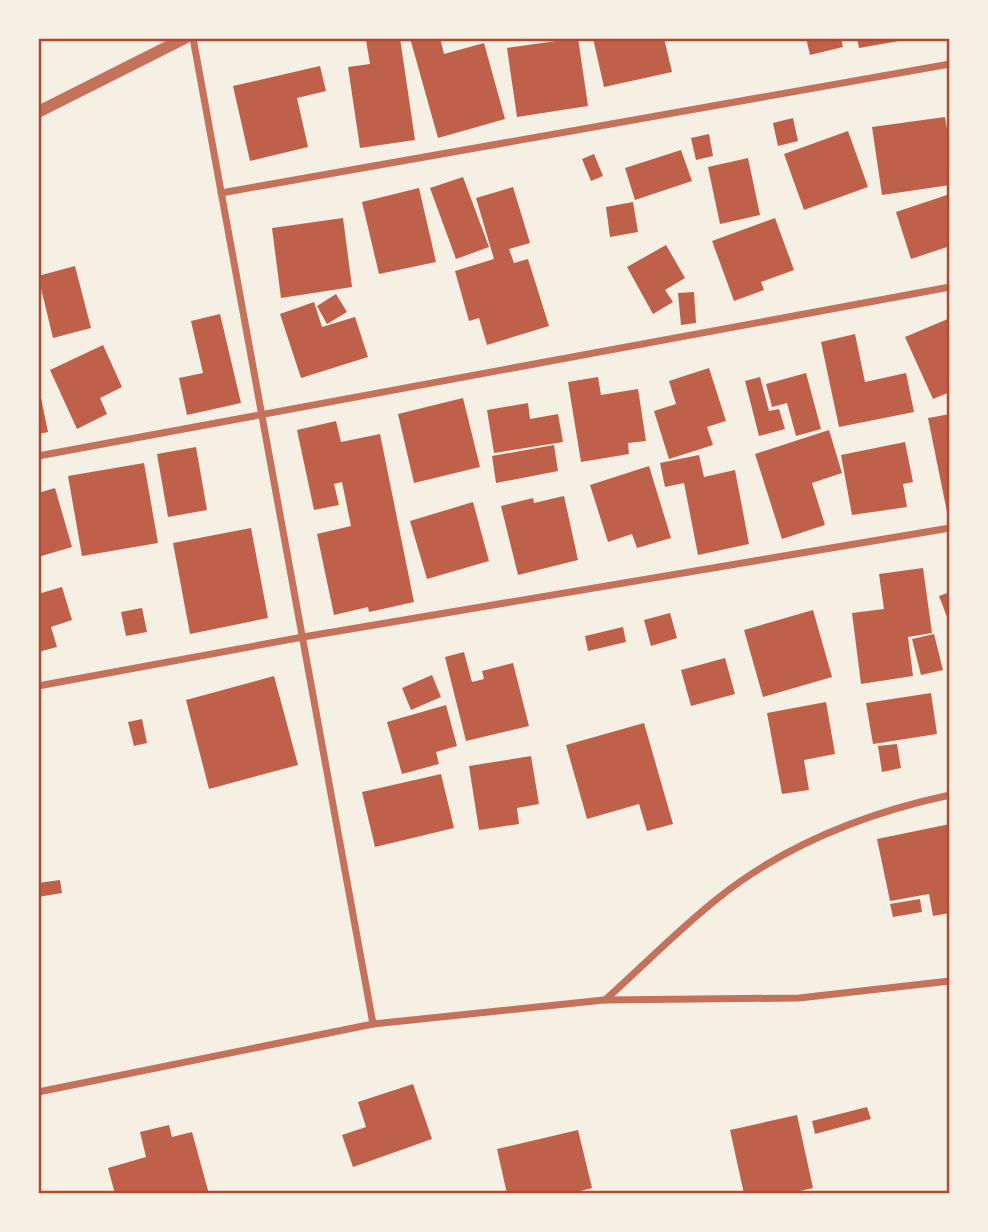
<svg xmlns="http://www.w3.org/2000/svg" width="988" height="1232" font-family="'Varela Round',sans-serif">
	<rect width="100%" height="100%" fill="#f6efe4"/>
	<g fill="#bf614a">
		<path d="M380 38H400L415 140 360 148 348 67 370 64 366 40Z"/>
		<path d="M410 38H440L444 54 484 43 505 119 438 138Z"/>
		<path d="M578 38 588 106 517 117 507 48Z"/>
		<path d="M593 38H664L672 72 604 87Z"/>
		<path d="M806 38H841L843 47 810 55Z"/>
		<path d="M857 38H905V40L859 48Z"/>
		<path d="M320 66 326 91 297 98 308 147 250 161 233 86Z"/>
		<path d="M945 117 950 149V185L882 195 872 127Z"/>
		<path d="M793 118 798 141 778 146 773 123Z"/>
		<path d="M848 131 868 187 804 210 784 154Z"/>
		<path d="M709 134 713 156 696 160 691 138Z"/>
		<path d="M681 150 692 181 635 200 625 168Z"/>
		<path d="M594 154 603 176 591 181 582 159Z"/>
		<path d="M748 158 760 215 720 224 708 167Z"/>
		<path d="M463 177 489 247 456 259 430 188Z"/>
		<path d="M513 187 530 243 509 249 514 263 528 259 549 326 487 345 479 318 469 321 455 271 494 259 476 198Z"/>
		<path d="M419 188 436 262 379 274 362 202Z"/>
		<path d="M950 194V246L911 259 896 212Z"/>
		<path d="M633 202 638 232 610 237 606 207Z"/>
		<path d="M343 218 352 287 281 298 272 228Z"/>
		<path d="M775 218 794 270 761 282 764 290 734 301 712 241Z"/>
		<path d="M666 245 685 278 665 290 673 302 653 314 627 267Z"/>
		<path d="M75 266 91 328 53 338 38 276Z"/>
		<path d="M694 292 696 323 681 325 678 293Z"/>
		<path d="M336 294 347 312 327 324 317 306Z"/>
		<path d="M314 302 322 327 355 317 368 357 301 378 280 314Z"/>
		<path d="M220 314 241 403 187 415 179 378 203 373 191 321Z"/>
		<path d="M950 318V392L933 399 905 337Z"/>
		<path d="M855 334 865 382 906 373 914 412 839 427 821 342Z"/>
		<path d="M103 345 122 387 100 398 107 414 77 429 50 370Z"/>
		<path d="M709 368 726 421 707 427 713 445 669 459 654 411 676 404 669 381Z"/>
		<path d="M806 373 821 429 796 436 787 403 772 407 766 384Z"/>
		<path d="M598 377 601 395 638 389 646 441 628 443 629 454 581 462 568 382Z"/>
		<path d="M760 377 769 411 779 409 785 429 759 436 745 381Z"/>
		<path d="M38 383 48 432 38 434Z"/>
		<path d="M463 398 480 467 414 483 398 414Z"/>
		<path d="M528 403 530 419 558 414 563 442 494 453 487 410Z"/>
		<path d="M950 414V517H948L928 418Z"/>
		<path d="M336 421 341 442 380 434 414 602 369 612 368 607 334 615 317 534 351 526 342 482 334 484 339 505 314 510 297 430Z"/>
		<path d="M829 430 842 473 812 483 825 525 782 539 755 454Z"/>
		<path d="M905 442 913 482 903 484 907 507 852 515 841 455Z"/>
		<path d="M554 445 558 471 496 483 492 456Z"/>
		<path d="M196 447 207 510 168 517 157 454Z"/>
		<path d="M699 455 704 477 735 470 749 544 698 555 684 483 665 487 660 463Z"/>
		<path d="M144 463 158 543 82 556 68 476Z"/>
		<path d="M649 466 671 538 637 548 632 534 608 542 590 485Z"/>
		<path d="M55 488 72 547 38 557V493Z"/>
		<path d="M564 496 578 560 518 575 501 506 533 498 534 503Z"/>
		<path d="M473 502 489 561 427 579 410 521Z"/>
		<path d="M251 528 268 618 190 634 173 543Z"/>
		<path d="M923 568 932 633 908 637 913 676 861 684 852 613 884 609 879 574Z"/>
		<path d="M62 587 72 620 51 627 57 647 38 652V594Z"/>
		<path d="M950 592V622H949L939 596Z"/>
		<path d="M142 608 147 632 126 636 121 612Z"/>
		<path d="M813 610 832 677 763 697 744 630Z"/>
		<path d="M670 613 677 638 651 646 644 620Z"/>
		<path d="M623 627 626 642 588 651 585 636Z"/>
		<path d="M934 634 943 670 921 675 912 639Z"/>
		<path d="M464 652 472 682 484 679 482 671 513 663 529 726 466 741 445 657Z"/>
		<path d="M725 658 735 694 691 706 681 670Z"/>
		<path d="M432 675 441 697 411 710 402 688Z"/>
		<path d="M274 676 298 765 209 789 186 700Z"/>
		<path d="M931 693 937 734 873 744 866 703Z"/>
		<path d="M826 702 835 754 804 760 809 790 782 794 767 713Z"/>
		<path d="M446 705 457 746 436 752 439 764 402 774 387 722Z"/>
		<path d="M142 719 147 743 134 746 128 722Z"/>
		<path d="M644 723 673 824 647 831 639 804 587 819 566 745Z"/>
		<path d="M897 744 901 768 882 772 878 746Z"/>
		<path d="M531 756 539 804 517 808 519 824 479 830 469 766Z"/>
		<path d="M441 774 454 828 375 847 362 792Z"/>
		<path d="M950 824V913L933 916 929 894 890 901 877 839Z"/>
		<path d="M60 880 62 893 38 897V883Z"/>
		<path d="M920 899 922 912 893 917 890 904Z"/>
		<path d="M413 1084 432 1139 353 1167 342 1135 366 1127 358 1102Z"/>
		<path d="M867 1107 871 1119 815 1134 812 1121Z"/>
		<path d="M797 1115 813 1188 787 1194H744L730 1130Z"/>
		<path d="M169 1125 172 1137 192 1132 209 1194H115L108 1168 146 1157 140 1132Z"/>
		<path d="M578 1130 592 1188 569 1194H507L497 1149Z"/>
	</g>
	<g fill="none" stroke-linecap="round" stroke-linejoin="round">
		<g stroke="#c5725c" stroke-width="7">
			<path d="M193 38 373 1024"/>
			<path d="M221 193 950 64"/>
			<path d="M38 456 950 287"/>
			<path d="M38 686 303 637 950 528"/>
			<path d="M605 1000C642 967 678 930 717 899 784 845 866 813 950 795"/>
			<path d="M38 1092 373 1024 604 1000 799 998 950 981"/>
		</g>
		<path stroke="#c5725c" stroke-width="12" d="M38 112 185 38"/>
	</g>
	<rect width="988" height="1232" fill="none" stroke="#f6efe4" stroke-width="80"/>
	<rect x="40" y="40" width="908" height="1152" fill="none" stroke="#b5482f" stroke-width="2.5"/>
</svg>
